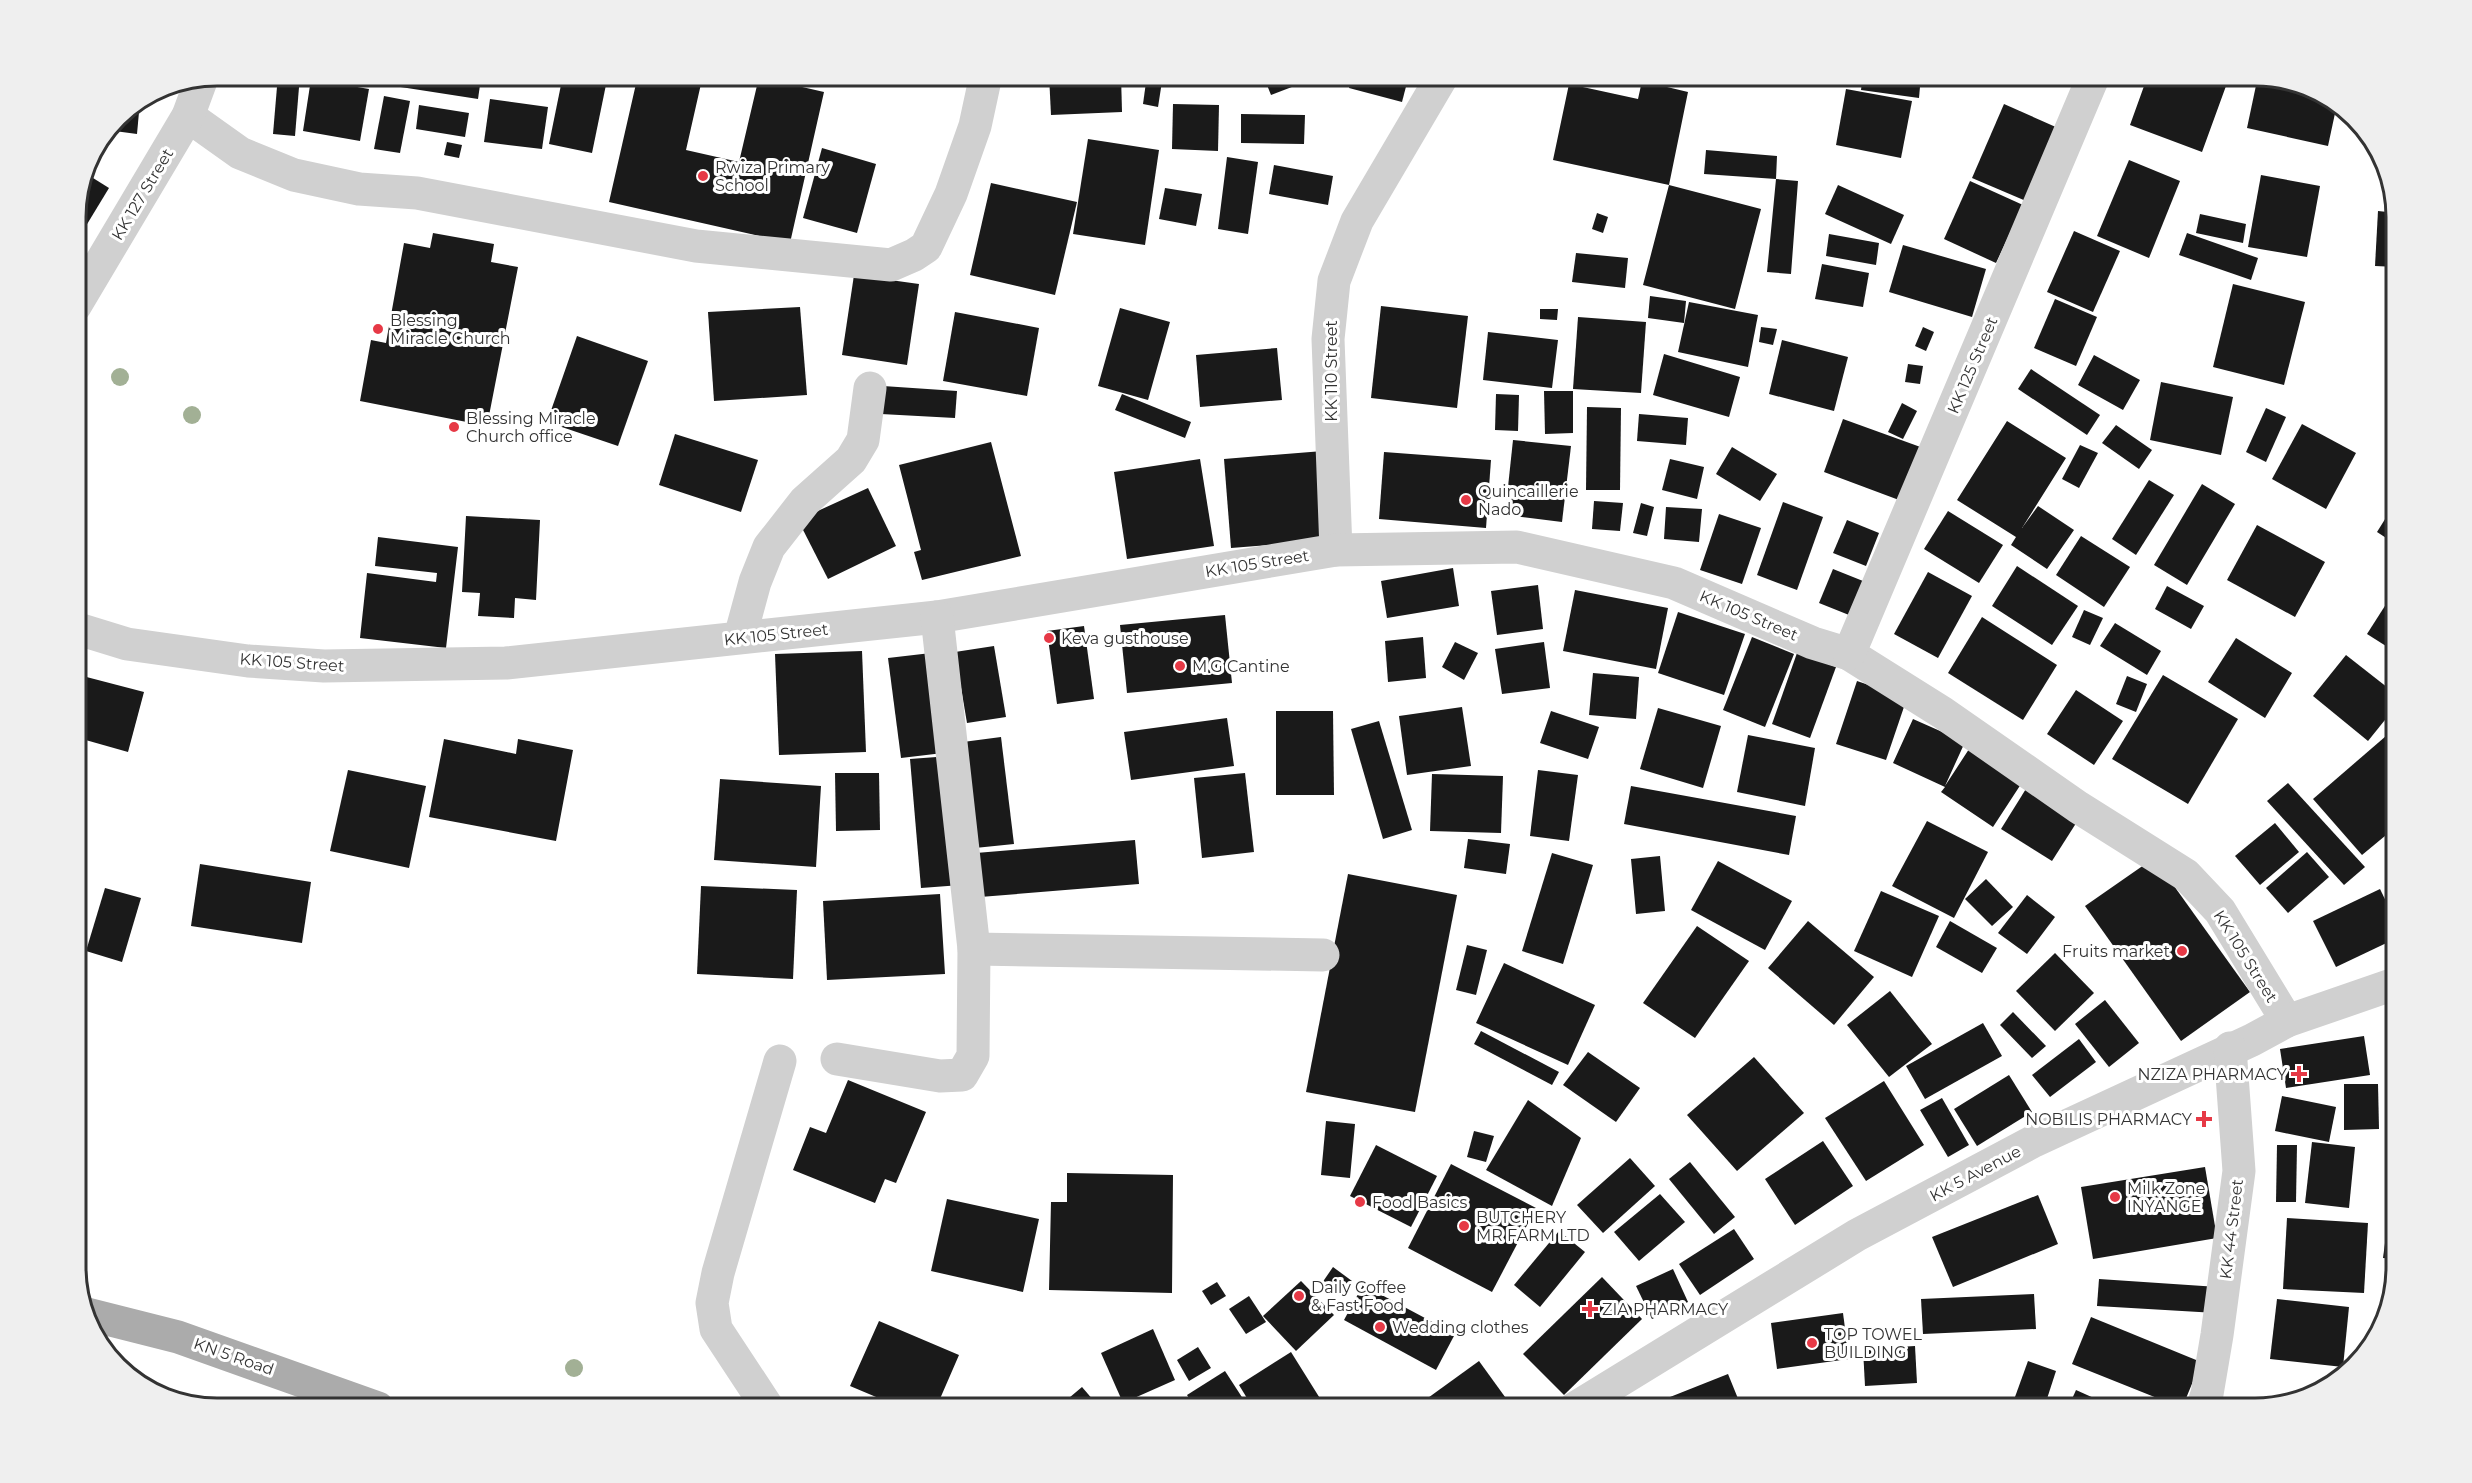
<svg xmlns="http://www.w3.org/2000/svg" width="2472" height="1483" font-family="Montserrat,sans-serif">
	<rect width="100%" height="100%" fill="#fff"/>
	<g fill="#1a1a1a">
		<path d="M278 75H300L295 136 273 134Z"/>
		<path d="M350 75H464L481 78 478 99 349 79Z"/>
		<path d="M563 75H608L592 153 549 144Z"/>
		<path d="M638 75H703L686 150 739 162 759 77 824 92 790 243 609 202Z"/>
		<path d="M835 75H857L855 83Z"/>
		<path d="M1049 75H1121L1122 112 1051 115Z"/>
		<path d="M1147 75H1163L1158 107 1143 104Z"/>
		<path d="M1263 75H1293L1297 85 1271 95Z"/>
		<path d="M1352 75H1409L1402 102 1349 88Z"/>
		<path d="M1863 75H1921L1919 98 1861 90Z"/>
		<path d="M2148 75 2154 77 2155 75H2230L2202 152 2130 125Z"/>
		<path d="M2258 76 2326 94 2337 104 2328 146 2247 128Z"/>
		<path d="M311 79 369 89 360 141 303 131Z"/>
		<path d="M1642 81 1688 92 1669 185 1761 209 1735 309 1643 285 1669 185 1553 160 1569 84 1638 99Z"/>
		<path d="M1846 89 1912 101 1901 158 1836 145Z"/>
		<path d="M384 96 410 101 400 153 374 149Z"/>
		<path d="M490 99 548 107 542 149 484 142Z"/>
		<path d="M140 101 137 134 107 130 117 116Z"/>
		<path d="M1173 104 1219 105 1218 151 1172 149Z"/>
		<path d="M2004 104 2058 128 2026 201 1972 178Z"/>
		<path d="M419 105 469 113 465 137 416 129Z"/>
		<path d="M1241 114 1305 115 1304 144 1241 143Z"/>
		<path d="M1088 139 1159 150 1145 245 1073 234Z"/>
		<path d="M447 142 462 145 459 158 444 155Z"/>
		<path d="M822 148 876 164 857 233 803 218Z"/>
		<path d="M1706 150 1777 156 1776 179 1798 181 1791 274 1767 272 1776 179 1704 174Z"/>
		<path d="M1227 157 1258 162 1248 234 1218 229Z"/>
		<path d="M2129 160 2180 181 2149 258 2097 236Z"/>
		<path d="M1274 165 1333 176 1328 205 1269 194Z"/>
		<path d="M85 173 109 188 75 244V208Z"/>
		<path d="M2261 175 2320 186 2307 257 2248 247Z"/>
		<path d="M1970 181 2023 205 1996 263 1944 239Z"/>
		<path d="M991 183 1077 202 1055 295 970 275Z"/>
		<path d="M1838 185 1904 215 1891 244 1825 214Z"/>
		<path d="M1165 188 1202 194 1196 226 1159 219Z"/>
		<path d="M2378 211 2397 213V267L2375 266Z"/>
		<path d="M1597 213 1608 217 1603 233 1592 229Z"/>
		<path d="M2200 214 2246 224 2243 243 2196 233Z"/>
		<path d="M2074 231 2120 251 2093 312 2047 292Z"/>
		<path d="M433 233 494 244 491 262 518 267 487 426 360 401 371 340 386 343 404 243 430 248Z"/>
		<path d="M2187 233 2258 258 2251 280 2179 255Z"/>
		<path d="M1829 234 1879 243 1876 265 1826 256Z"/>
		<path d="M1903 245 1986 269 1972 317 1889 292Z"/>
		<path d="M1576 253 1628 258 1625 288 1572 282Z"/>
		<path d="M1822 264 1869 273 1863 307 1815 299Z"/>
		<path d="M854 275 919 284 907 365 842 355Z"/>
		<path d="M2233 284 2305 302 2284 385 2213 367Z"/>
		<path d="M1650 296 1686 301 1684 323 1648 318Z"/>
		<path d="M2055 299 2097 317 2076 366 2034 348Z"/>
		<path d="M1689 302 1758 315 1748 367 1678 352Z"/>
		<path d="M1381 306 1468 316 1457 408 1371 398Z"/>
		<path d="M800 307 807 395 714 401 708 312Z"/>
		<path d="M1120 308 1170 322 1148 400 1098 386Z"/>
		<path d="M1540 309H1558L1557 320 1540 319Z"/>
		<path d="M955 312 1039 328 1027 396 943 381Z"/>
		<path d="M1578 317 1646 322 1641 393 1573 389Z"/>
		<path d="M1761 327 1777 329 1773 345 1759 342Z"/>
		<path d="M1923 327 1934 332 1926 351 1915 346Z"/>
		<path d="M1488 332 1558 340 1552 388 1483 380Z"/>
		<path d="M577 336 648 361 618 446 547 422Z"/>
		<path d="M1782 340 1848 357 1834 411 1769 394Z"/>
		<path d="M1277 348 1282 400 1200 407 1196 355Z"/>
		<path d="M2396 352H2397V384L2390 382Z"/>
		<path d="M1664 354 1740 377 1729 417 1653 395Z"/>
		<path d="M2094 355 2140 380 2123 410 2078 385Z"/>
		<path d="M1908 364 1923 366 1920 384 1905 382Z"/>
		<path d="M2031 369 2100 415 2087 435 2018 389Z"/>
		<path d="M2161 382 2233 397 2221 455 2150 440Z"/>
		<path d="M883 386 957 391 955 418 881 414Z"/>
		<path d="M1544 391H1573V433L1545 434Z"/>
		<path d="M1122 394 1191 422 1185 438 1115 410Z"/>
		<path d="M1496 394 1519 395 1518 431 1495 430Z"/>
		<path d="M1902 403 1917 411 1903 439 1888 432Z"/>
		<path d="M1587 407 1621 408 1620 490H1586Z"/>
		<path d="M2266 408 2286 417 2266 462 2246 452Z"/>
		<path d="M1639 414 1688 418 1686 445 1637 441Z"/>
		<path d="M1843 419 1926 449 1907 503 1824 472Z"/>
		<path d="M2007 421 2066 458 2022 528 2038 506 2074 530 2047 569 2011 545 2016 537 1957 500Z"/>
		<path d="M2302 424 2356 453 2326 509 2272 479Z"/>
		<path d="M2116 425 2152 450 2139 469 2102 443Z"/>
		<path d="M675 434 758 460 741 512 659 485Z"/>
		<path d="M1513 440 1571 446 1562 522 1505 515Z"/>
		<path d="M991 442 1021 556 922 580 914 552 921 550 899 465Z"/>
		<path d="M2080 445 2098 453 2079 488 2062 479Z"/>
		<path d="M1732 447 1777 474 1760 501 1716 474Z"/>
		<path d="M1323 451 1331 540 1231 548 1224 459Z"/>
		<path d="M1384 452 1491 460 1486 528 1379 519Z"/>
		<path d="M1200 459 1214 546 1127 559 1114 472Z"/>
		<path d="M1670 459 1704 467 1697 499 1662 490Z"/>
		<path d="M2149 480 2174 495 2136 555 2112 539Z"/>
		<path d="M2202 484 2235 504 2187 585 2154 565Z"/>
		<path d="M868 488 896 546 828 579 798 520Z"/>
		<path d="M2397 500V545L2377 532Z"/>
		<path d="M1594 501 1623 503 1620 531 1592 529Z"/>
		<path d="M1783 502 1823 517 1797 590 1757 575Z"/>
		<path d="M1641 503 1654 507 1647 536 1633 533Z"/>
		<path d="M1666 507 1702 509 1699 542 1664 539Z"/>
		<path d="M1948 511 2003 545 1979 583 1924 549Z"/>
		<path d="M1719 514 1761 528 1742 584 1700 570Z"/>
		<path d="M466 516 540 520 536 600 515 598 514 618 478 616 480 593 462 592Z"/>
		<path d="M1847 520 1879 533 1866 566 1833 553Z"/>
		<path d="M2257 525 2325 562 2295 617 2227 580Z"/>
		<path d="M2081 536 2130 567 2104 607 2056 575Z"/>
		<path d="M378 537 458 547 446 648 360 638 367 573 436 582 437 573 375 566Z"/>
		<path d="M2017 566 2078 606 2052 645 1992 606Z"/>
		<path d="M1453 568 1459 606 1387 618 1381 581Z"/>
		<path d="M1833 569 1868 583 1854 617 1819 603Z"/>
		<path d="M1928 572 1972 596 1938 658 1894 634Z"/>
		<path d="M1538 585 1543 629 1497 635 1491 591Z"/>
		<path d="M2167 586 2204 606 2191 629 2155 609Z"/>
		<path d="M2397 587V653L2367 634Z"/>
		<path d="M1575 590 1668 608 1656 669 1563 651Z"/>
		<path d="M2084 610 2103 618 2090 645 2072 637Z"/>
		<path d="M1678 612 1745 634 1724 695 1658 673Z"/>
		<path d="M1225 615 1232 683 1127 693 1120 625Z"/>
		<path d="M1982 617 2057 665 2023 720 1948 673Z"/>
		<path d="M2115 623 2161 651 2147 675 2100 646Z"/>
		<path d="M1084 626 1094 699 1057 704 1047 631Z"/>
		<path d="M1423 637 1426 678 1388 682 1385 641Z"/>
		<path d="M1752 637 1794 654 1765 727 1723 710Z"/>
		<path d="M2236 638 2292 673 2265 718 2208 682Z"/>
		<path d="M1455 642 1478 653 1464 680 1442 667Z"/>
		<path d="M1544 642 1550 688 1502 694 1495 649Z"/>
		<path d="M994 646 1006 717 967 723 955 652Z"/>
		<path d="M862 651 866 752 779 755 775 654Z"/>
		<path d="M931 653 943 753 901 758 888 658Z"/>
		<path d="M1797 653 1836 667 1810 738 1772 724Z"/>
		<path d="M2346 655 2397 695V705L2368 741 2313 696Z"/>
		<path d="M1593 673 1639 677 1636 719 1589 715Z"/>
		<path d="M75 674 144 692 128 752 75 737Z"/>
		<path d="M2163 675 2238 719 2188 804 2112 759Z"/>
		<path d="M2127 676 2147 684 2136 712 2116 704Z"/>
		<path d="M1857 681 1907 698 1886 760 1836 744Z"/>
		<path d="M2076 690 2123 721 2094 765 2047 734Z"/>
		<path d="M1462 707 1471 766 1407 775 1399 716Z"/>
		<path d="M1658 708 1721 726 1703 788 1640 769Z"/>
		<path d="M1276 711H1333L1334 795H1276Z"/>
		<path d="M1551 711 1599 727 1588 759 1540 743Z"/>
		<path d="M1227 718 1234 766 1131 780 1124 732Z"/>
		<path d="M1913 719 1965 742 1945 786 1971 746 2023 781 1993 827 1941 792 1945 787 1893 763Z"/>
		<path d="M1379 721 1412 830 1383 839 1351 729Z"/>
		<path d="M1748 735 1815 748 1805 806 1737 792Z"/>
		<path d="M2386 736 2397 749V826L2362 855 2313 799Z"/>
		<path d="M1001 737 1014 844 975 848 963 742Z"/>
		<path d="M444 739 516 754 518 739 573 750 556 841 429 817Z"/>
		<path d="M950 756 961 885 921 888 910 759Z"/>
		<path d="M348 770 426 786 409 868 330 851Z"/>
		<path d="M1538 770 1578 775 1569 841 1530 836Z"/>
		<path d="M835 773H879L880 830 836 831Z"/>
		<path d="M1245 773 1254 852 1202 858 1194 778Z"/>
		<path d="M1432 774 1503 776 1501 833 1430 831Z"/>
		<path d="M720 779 821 786 816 867 714 860Z"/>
		<path d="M2288 783 2365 867 2344 885 2267 801Z"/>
		<path d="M2029 784 2080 817 2052 861 2001 829Z"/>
		<path d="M1631 786 1796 816 1789 855 1624 824Z"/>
		<path d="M1927 821 1988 852 1954 918 1892 886Z"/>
		<path d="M2275 823 2299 852 2260 885 2235 856Z"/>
		<path d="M1468 839 1510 844 1506 874 1464 868Z"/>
		<path d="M1135 840 1139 884 980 897 976 853Z"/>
		<path d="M2397 850V880H2396L2387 853Z"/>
		<path d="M2307 852 2329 877 2288 913 2266 888Z"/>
		<path d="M1552 853 1593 865 1563 964 1522 951Z"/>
		<path d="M1660 856 1665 911 1636 914 1631 859Z"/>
		<path d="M2154 858 2250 992 2181 1041 2085 906Z"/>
		<path d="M1718 861 1792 901 1765 950 1691 910Z"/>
		<path d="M200 864 311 882 302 943 191 926Z"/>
		<path d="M1348 874 1457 895 1415 1112 1306 1092Z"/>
		<path d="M1986 879 2013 907 1992 926 1965 899Z"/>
		<path d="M701 886 797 890 793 979 697 974Z"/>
		<path d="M105 888 141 898 122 962 86 951Z"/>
		<path d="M2380 889 2397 924V938L2336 967 2313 921Z"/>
		<path d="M1881 891 1939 916 1912 977 1854 951Z"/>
		<path d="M940 894 945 974 827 980 823 901Z"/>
		<path d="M2027 895 2055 917 2027 954 1998 933Z"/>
		<path d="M1808 921 1874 977 1834 1025 1768 968Z"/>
		<path d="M1950 921 1997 948 1982 973 1936 947Z"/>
		<path d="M1697 926 1749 961 1695 1038 1643 1003Z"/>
		<path d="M1467 945 1487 950 1476 995 1456 990Z"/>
		<path d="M2055 953 2094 993 2055 1031 2016 991Z"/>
		<path d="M1504 963 1595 1005 1568 1065 1476 1023Z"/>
		<path d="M1890 991 1932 1044 1889 1077 1847 1025Z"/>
		<path d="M2105 1000 2139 1043 2109 1067 2075 1024Z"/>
		<path d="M2013 1012 2046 1046 2032 1058 2000 1025Z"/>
		<path d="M1983 1023 2002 1056 1925 1099 1906 1066Z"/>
		<path d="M1481 1031 1559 1072 1552 1085 1474 1044Z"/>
		<path d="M2364 1036 2370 1075 2286 1088 2280 1049Z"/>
		<path d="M2079 1039 2096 1062 2050 1097 2032 1075Z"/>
		<path d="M1588 1052 1640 1088 1616 1122 1563 1085Z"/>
		<path d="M1754 1057 1804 1113 1737 1171 1687 1115Z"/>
		<path d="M2009 1075 2032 1112 1977 1146 1954 1109Z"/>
		<path d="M848 1080 926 1112 896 1183 885 1179 875 1203 793 1170 810 1127 826 1133Z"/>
		<path d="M1884 1081 1924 1145 1866 1181 1825 1118Z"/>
		<path d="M2344 1084H2378L2379 1129 2344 1130Z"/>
		<path d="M2282 1096 2336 1107 2329 1142 2275 1131Z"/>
		<path d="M1942 1098 1969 1145 1948 1157 1920 1110Z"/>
		<path d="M1528 1100 1581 1138 1552 1206 1486 1170Z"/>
		<path d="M1326 1121 1355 1124 1350 1178 1321 1175Z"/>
		<path d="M1474 1131 1494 1136 1486 1162 1467 1157Z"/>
		<path d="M1823 1141 1853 1186 1795 1225 1765 1179Z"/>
		<path d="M2312 1142 2355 1147 2349 1208 2305 1203Z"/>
		<path d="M1376 1145 1437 1176 1411 1227 1350 1196Z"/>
		<path d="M2277 1145H2297L2296 1202H2276Z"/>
		<path d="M1630 1158 1655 1186 1603 1233 1577 1205Z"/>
		<path d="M1690 1162 1735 1217 1714 1234 1669 1179Z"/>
		<path d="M1451 1164 1536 1208 1492 1292 1408 1248Z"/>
		<path d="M2205 1167 2217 1238 2093 1259 2081 1187Z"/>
		<path d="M1067 1173 1173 1175 1172 1293 1049 1290 1051 1202H1067Z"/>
		<path d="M2392 1190 2397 1191V1259L2383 1258Z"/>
		<path d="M1660 1194 1685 1222 1639 1261 1614 1232Z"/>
		<path d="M2038 1195 2058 1244 1953 1287 1932 1237Z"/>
		<path d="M947 1199 1039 1219 1023 1292 931 1271Z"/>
		<path d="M2287 1218 2368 1223 2364 1293 2283 1289Z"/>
		<path d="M1734 1229 1754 1259 1700 1295 1679 1264Z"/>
		<path d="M1559 1231 1585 1252 1540 1307 1514 1285Z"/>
		<path d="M1333 1267 1352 1281 1341 1297 1322 1283Z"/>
		<path d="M1673 1269 1688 1302 1652 1319 1636 1286Z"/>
		<path d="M1602 1277 1642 1319 1564 1395 1523 1354Z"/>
		<path d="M2099 1279 2218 1287 2216 1313 2097 1306Z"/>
		<path d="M1301 1281 1334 1315 1296 1351 1263 1316Z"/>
		<path d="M1217 1282 1226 1296 1211 1305 1202 1291Z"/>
		<path d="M1363 1285 1455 1334 1436 1370 1344 1320Z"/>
		<path d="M2034 1294 2036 1329 1923 1334 1921 1299Z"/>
		<path d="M1249 1296 1266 1322 1246 1334 1229 1309Z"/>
		<path d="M2277 1299 2349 1307 2343 1367 2270 1359Z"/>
		<path d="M1843 1313 1849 1359 1777 1369 1771 1323Z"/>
		<path d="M2091 1317 2201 1362 2182 1408 2072 1364Z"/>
		<path d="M879 1321 959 1355 936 1408H885L888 1402 850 1386Z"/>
		<path d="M1153 1329 1175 1380 1123 1403 1101 1353Z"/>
		<path d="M1915 1346 1917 1383 1865 1386 1863 1349Z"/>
		<path d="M1198 1347 1211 1368 1189 1381 1177 1360Z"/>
		<path d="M1291 1352 1326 1408H1253L1239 1385Z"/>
		<path d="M1479 1361 1513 1408H1414Z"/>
		<path d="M2028 1361 2056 1371 2044 1408H2011Z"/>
		<path d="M1225 1371 1249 1408H1195L1187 1395Z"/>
		<path d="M1728 1374 1741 1406 1669 1408 1665 1399Z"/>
		<path d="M1082 1387 1100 1408H1057Z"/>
		<path d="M2076 1390 2116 1408H2068Z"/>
		<path d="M1916 1401 1917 1408H1871V1407Z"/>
	</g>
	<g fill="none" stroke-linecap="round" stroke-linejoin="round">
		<g stroke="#d0d0d0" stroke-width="33">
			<path d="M188 116 240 153 294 175 359 189 417 193 696 246 891 265 914 255 926 247 951 194 975 126 986 75"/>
			<path d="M75 306 188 116 202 78"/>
			<path d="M1336 550 1328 339 1334 281 1357 221 1443 75"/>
			<path d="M75 628 127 644 248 661 324 666 506 663 937 617 1336 550 1517 547 1674 583 1813 643 1849 654 1943 713 2078 807 2186 875 2220 911 2287 1021"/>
			<path d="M740 637 755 582 769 547 805 501 851 460 863 440 870 388"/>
			<path d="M1849 654 2094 75"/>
			<path d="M974 949 1323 955"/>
			<path d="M837 1059 940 1076 962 1075 973 1056 974 949 937 617"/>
			<path d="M768 1408 716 1329 712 1303 718 1273 780 1061"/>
			<path d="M1575 1408 1857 1235 2034 1141 2252 1040 2287 1021 2397 983"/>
			<path d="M2202 1408 2207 1394 2217 1335 2239 1171 2230 1048"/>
		</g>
		<path stroke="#ababab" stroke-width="33" d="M87 1314 178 1337 378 1408"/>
	</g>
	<g fill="#a2b095">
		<circle cx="120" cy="377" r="9"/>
		<circle cx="192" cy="415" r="9"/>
		<circle cx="574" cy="1368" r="9"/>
	</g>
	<g fill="#e63946" stroke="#fff" stroke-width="2">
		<circle cx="703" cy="176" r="6"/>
		<circle cx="378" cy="329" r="6"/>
		<circle cx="454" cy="427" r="6"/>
		<circle cx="1466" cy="500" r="6"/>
		<circle cx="1049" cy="638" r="6"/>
		<circle cx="1180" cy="666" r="6"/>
		<circle cx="2182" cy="951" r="6"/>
		<path d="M2296 1065h6v6h6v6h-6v6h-6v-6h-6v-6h6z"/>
		<path d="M2201 1110h6v6h6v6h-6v6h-6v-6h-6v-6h6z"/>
		<circle cx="2115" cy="1197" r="6"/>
		<circle cx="1360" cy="1202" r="6"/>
		<circle cx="1464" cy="1226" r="6"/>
		<circle cx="1299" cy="1296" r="6"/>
		<path d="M1587 1300h6v6h6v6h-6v6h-6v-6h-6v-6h6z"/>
		<circle cx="1380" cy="1327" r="6"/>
		<circle cx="1812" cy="1343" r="6"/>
	</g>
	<g text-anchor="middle" stroke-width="6" stroke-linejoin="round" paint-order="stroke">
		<g font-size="16" fill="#333" stroke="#fff" text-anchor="start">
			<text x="715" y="173">Rwiza Primary<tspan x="715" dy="18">School</tspan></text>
			<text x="390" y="326">Blessing<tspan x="390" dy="18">Miracle Church</tspan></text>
			<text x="466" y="424">Blessing Miracle<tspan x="466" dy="18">Church office</tspan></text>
			<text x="1478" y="497">Quincaillerie<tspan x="1478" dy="18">Nado</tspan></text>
			<text x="1061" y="644">Keva gusthouse</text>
			<text x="1192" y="672">M.G Cantine</text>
			<text x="2170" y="957" text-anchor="end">Fruits market</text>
			<text x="2287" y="1080" text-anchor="end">NZIZA PHARMACY</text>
			<text x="2192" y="1125" text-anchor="end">NOBILIS PHARMACY</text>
			<text x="2127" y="1194">Milk Zone<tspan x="2127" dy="18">INYANGE</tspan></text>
			<text x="1372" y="1208">Food Basics</text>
			<text x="1476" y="1223">BUTCHERY<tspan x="1476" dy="18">MR FARM LTD</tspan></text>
			<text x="1311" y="1293">Daily Coffee<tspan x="1311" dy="18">&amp; Fast Food</tspan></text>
			<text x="1602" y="1315">ZIA PHARMACY</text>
			<text x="1392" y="1333">Wedding clothes</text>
			<text x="1824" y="1340">TOP TOWEL<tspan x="1824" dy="18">BUILDING</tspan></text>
		</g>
		<g font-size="16" fill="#333" stroke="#fff">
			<text transform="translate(142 194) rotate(-59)" y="6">KK 127 Street</text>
			<text transform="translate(1972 365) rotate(-67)" y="6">KK 125 Street</text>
			<text transform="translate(1331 371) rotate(-90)" y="6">KK 110 Street</text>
			<text transform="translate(1257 563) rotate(-9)" y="6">KK 105 Street</text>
			<text transform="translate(1749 615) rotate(23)" y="6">KK 105 Street</text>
			<text transform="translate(776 634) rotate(-6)" y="6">KK 105 Street</text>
			<text transform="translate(292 662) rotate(4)" y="6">KK 105 Street</text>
			<text transform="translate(2246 956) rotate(58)" y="6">KK 105 Street</text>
			<text transform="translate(1975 1173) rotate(-28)" y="6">KK 5 Avenue</text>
			<text transform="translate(2231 1229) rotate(-83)" y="6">KK 44 Street</text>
			<text transform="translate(234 1356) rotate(19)" y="6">KN 5 Road</text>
		</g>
	</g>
	<path d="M0 0H2472V1483H0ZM217 86H2255A131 131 0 0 1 2386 217V1267A131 131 0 0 1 2255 1398H217A131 131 0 0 1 86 1267V217A131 131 0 0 1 217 86Z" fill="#efefef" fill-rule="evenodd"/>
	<path fill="none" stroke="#333" stroke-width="3" d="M217 86H2255A131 131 0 0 1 2386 217V1267A131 131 0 0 1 2255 1398H217A131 131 0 0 1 86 1267V217A131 131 0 0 1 217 86Z"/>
</svg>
